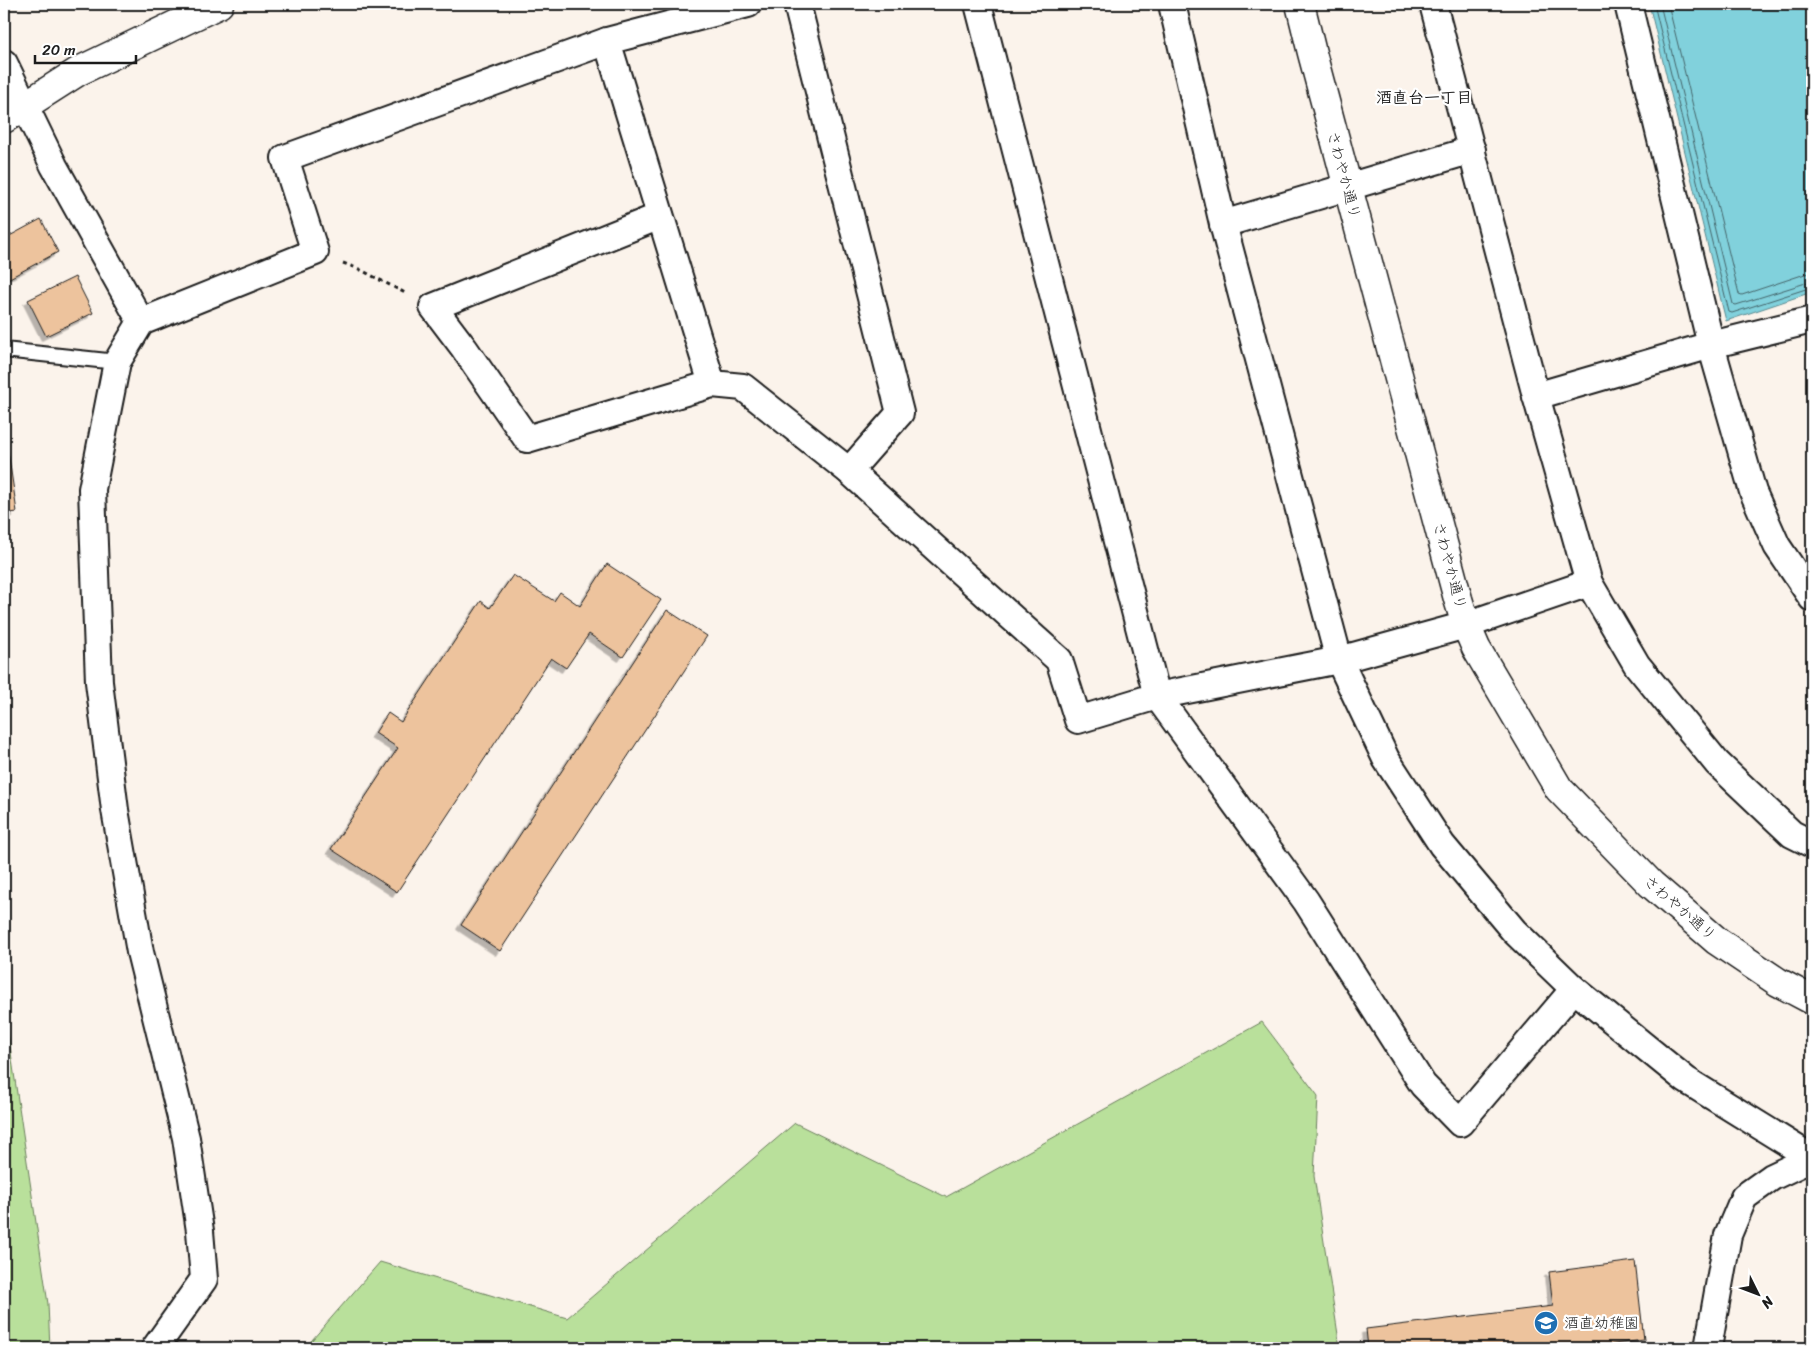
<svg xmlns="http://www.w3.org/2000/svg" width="1816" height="1352" font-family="Sriracha,'Klee One',sans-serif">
	<defs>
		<filter id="shadow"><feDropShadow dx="-4.5" dy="4.5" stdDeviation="0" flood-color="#0004"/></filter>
	</defs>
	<rect width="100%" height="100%" fill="#fbf3eb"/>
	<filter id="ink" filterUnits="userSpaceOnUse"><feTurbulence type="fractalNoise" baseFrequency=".02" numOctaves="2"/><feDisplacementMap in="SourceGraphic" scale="10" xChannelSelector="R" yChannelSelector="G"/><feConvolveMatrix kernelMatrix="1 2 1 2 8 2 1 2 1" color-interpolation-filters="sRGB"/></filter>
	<g filter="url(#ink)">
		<g fill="#b9e09b" stroke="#6a7e5c">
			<path d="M4 1005 48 1304 50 1348H4Z"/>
			<path d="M1262 1022 1318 1096 1314 1176 1340 1348H305L380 1262 567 1318 795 1123 946 1197Z"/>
		</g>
		<path fill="#81d1dc" stroke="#59898f" d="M1649 4H1812V292L1726 321Z"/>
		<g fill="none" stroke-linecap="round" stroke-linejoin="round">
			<g stroke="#446469" stroke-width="1">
				<path d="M1654 4 1729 312 1732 313 1812 287"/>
				<path d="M1660 4 1733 304 1736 305 1812 281"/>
				<path d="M1668 4 1739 294 1742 295 1805 274 1812 273"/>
			</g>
		</g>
		<g fill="#edc39d" stroke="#1c1c1c" filter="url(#shadow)">
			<path d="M41 219 58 252 4 281V239Z"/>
			<path d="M75 277 93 313 46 336 28 300Z"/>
			<path d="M4 424 17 512 4 514Z"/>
			<path d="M607 564 661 600 623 657 589 634 566 668 551 658 397 892 331 849 398 748 375 733 388 713 401 722 481 601 490 608 513 575 554 601 560 592 580 606Z"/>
			<path d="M667 610 707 636 500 951 461 925Z"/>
			<path d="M1635 1261 1644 1340 1591 1347V1348H1368L1366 1329 1553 1306 1549 1272Z"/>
		</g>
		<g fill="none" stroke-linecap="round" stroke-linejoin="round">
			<g stroke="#1c1c1c" stroke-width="18">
				<path id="lane" d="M4 350 117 362"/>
			</g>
			<g stroke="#1c1c1c" stroke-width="30">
				<g id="street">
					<path d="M797 4 900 413 849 471"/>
					<path d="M978 4 1157 696 1306 901 1423 1085 1460 1123 1574 989"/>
					<path d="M1172 4 1223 224 1339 660 1386 759 1442 845 1514 931 1574 989 1686 1080 1812 1158"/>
					<path d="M1433 4 1536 396 1589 583 1637 665 1717 763 1792 834 1812 844"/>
					<path d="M1628 4 1711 345 1753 492 1777 546 1812 598"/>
					<path d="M607 41 712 384"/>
					<path d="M4 63 54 166 141 322"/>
					<path d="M660 216 433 307 464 348 527 439 712 384 743 387 849 471 1059 660 1078 720 1157 696 1339 660 1466 625 1589 583"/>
					<path d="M1223 224 1472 150"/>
					<path d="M1536 396 1711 345 1812 320"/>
					<path d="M155 1348 204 1279 200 1231 186 1138 140 952 115 810 99 682 92 489 117 362 141 322 315 252 285 158 607 41 748 4"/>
					<path d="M1708 1348 1728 1235 1744 1197 1772 1177 1812 1158"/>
				</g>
			</g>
			<g stroke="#1c1c1c" stroke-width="31">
				<path id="secondary" d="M1300 4 1312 53 1458 599 1466 625 1476 648 1559 789 1651 884 1717 941 1778 982 1812 1000"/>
			</g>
			<g stroke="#1c1c1c" stroke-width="31">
				<path id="primary" d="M4 119 79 71 219 4"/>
			</g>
			<path stroke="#1c1c1c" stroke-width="3" stroke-dasharray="4 4" stroke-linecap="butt" d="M343 263 359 269 407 294"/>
			<use href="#lane" stroke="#fff" stroke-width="14"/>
			<use href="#street" stroke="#fff" stroke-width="26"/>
			<use href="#secondary" stroke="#fff" stroke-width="28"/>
			<use href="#primary" stroke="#fff" stroke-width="28"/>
		</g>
	</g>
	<defs>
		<g id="school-disc" transform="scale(1.25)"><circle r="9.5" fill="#1f6fb2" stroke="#fff"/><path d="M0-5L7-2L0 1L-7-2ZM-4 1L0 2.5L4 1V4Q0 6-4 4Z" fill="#fff"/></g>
	</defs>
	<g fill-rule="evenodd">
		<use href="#school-disc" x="1546" y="1323"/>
	</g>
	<g text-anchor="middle" stroke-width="4.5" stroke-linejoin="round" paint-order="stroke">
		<g font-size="15" fill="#1c1c1c" stroke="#fff">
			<text transform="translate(1344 175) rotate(75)" y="5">さわやか通り</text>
			<text transform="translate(1450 566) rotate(75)" y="5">さわやか通り</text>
			<text transform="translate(1680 908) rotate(41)" y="5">さわやか通り</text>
		</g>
		<g font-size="15" fill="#1c1c1c" stroke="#fff" text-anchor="start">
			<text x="1564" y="1328">酒直幼稚園</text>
		</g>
		<g font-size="16" font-weight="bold" fill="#1c1c1c" stroke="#fff">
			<text x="1424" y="103">酒直台一丁目</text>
		</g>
	</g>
	<rect width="1816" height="1352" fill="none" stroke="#fff" stroke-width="20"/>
	<rect x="10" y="10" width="1796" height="1332" fill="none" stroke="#1c1c1c" stroke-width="2" filter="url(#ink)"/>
	<g transform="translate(1758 1294) rotate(132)" stroke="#ffffff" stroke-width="4" paint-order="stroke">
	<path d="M0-4L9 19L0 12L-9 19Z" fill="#1c1c1c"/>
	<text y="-8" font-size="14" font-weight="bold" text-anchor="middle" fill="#1c1c1c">N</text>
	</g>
	<path d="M35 55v8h101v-8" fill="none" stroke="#1c1c1c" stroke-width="2.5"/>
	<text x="42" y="55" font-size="15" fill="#1c1c1c" stroke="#ffffff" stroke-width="4" paint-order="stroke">20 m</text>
</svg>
